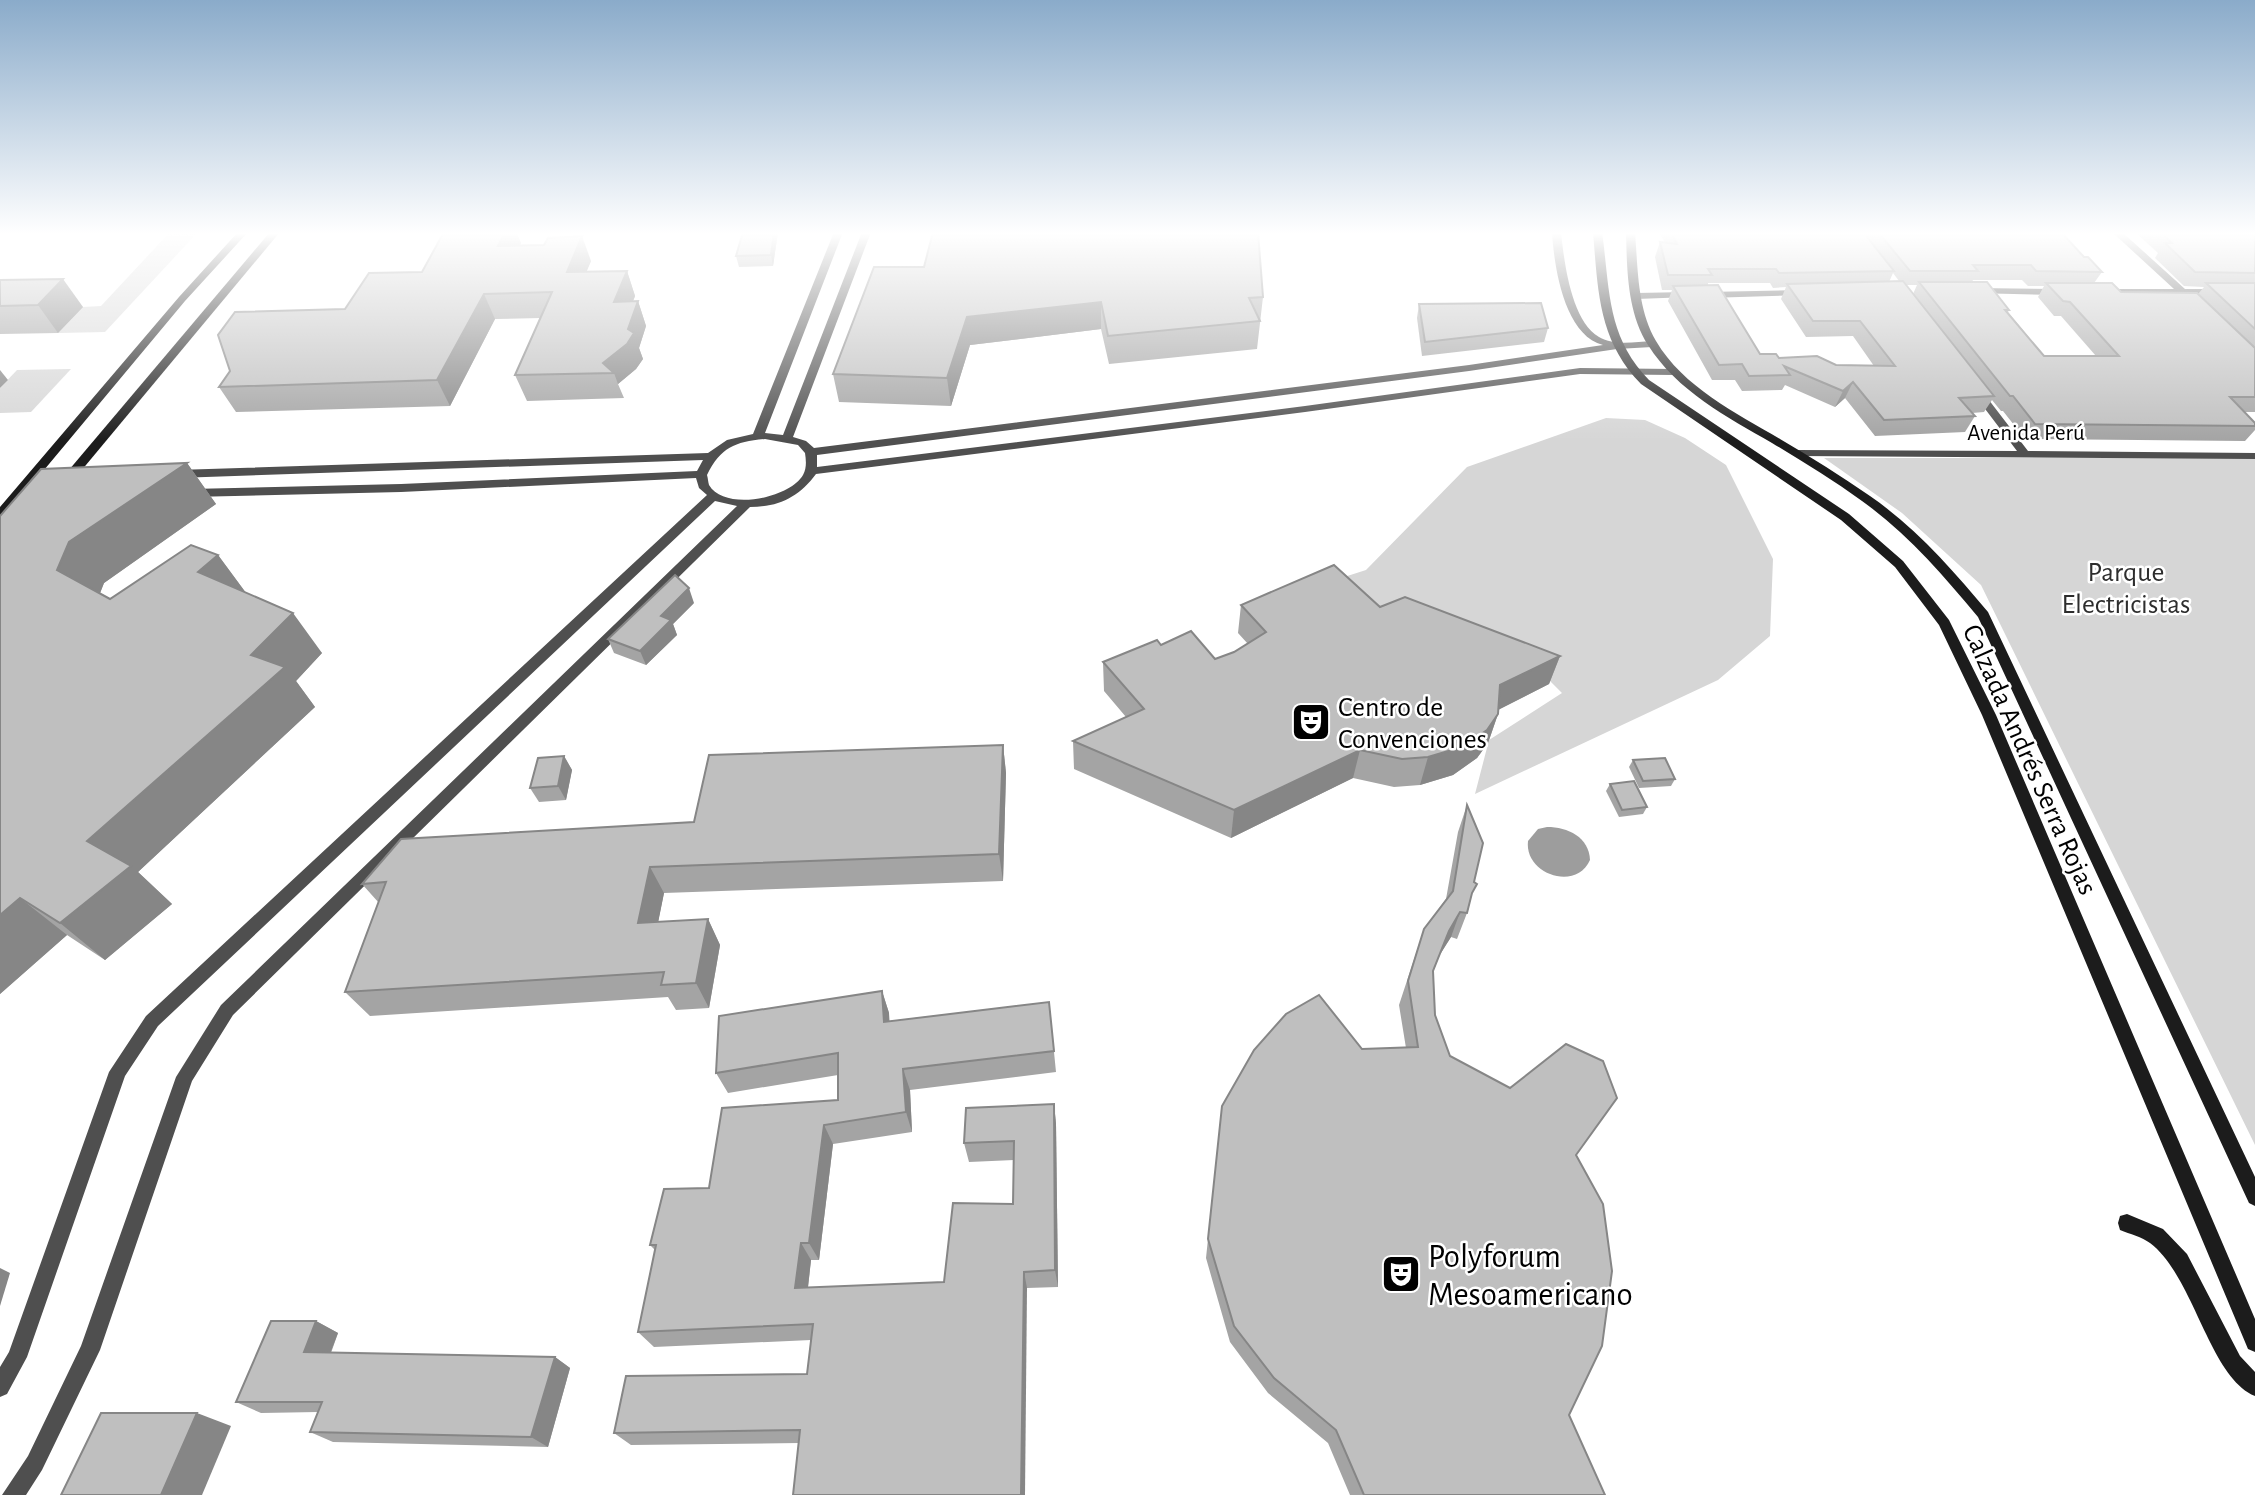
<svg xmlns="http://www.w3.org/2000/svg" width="2255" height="1495" font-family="'Alegreya Sans',sans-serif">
	<rect width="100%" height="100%" fill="#fff"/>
	<g fill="#d6d6d6">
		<path d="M170 232H198L105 332 58 333 83 307 101 306Z"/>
		<path d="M71 369 31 412 0 413V388L17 370Z"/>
		<path d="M1606 418 1645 420 1685 438 1726 465 1773 559 1770 636 1718 680 1475 794 1489 740 1562 693 1550 681 1313 587 1366 570 1467 467Z"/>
		<path d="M1824 458H2255V1145L1981 585 1902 513Z"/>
	</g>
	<path fill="#9d9d9d" d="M1547 827C1568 827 1589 837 1590 860 1576 892 1524 874 1528 841L1538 829Z"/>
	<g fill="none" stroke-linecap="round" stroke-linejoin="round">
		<g fill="#4f4f4f" fill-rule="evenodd">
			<path d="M834 232H843L765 433 783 435 862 232H871L793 437 806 441 814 448 1469 365 1603 345C1564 335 1554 266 1552 232H1561C1564 261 1571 321 1599 337 1614 346 1635 342 1652 341L1657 344 1652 347 1617 349 1469 371 817 455V467L1305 406 1580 368 1674 369 1679 372 1674 375 1580 374 1305 412 816 474C799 497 779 507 750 507L233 1015 192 1081 100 1350 42 1470 26 1495H2L28 1456 81 1346 176 1077 221 1005 737 506 715 501 158 1026 125 1076 27 1357 7 1394 0 1397V1367L9 1352 109 1072 146 1016 707 495 699 488 696 478 401 492 191 497 185 493 191 489 401 484 697 471 703 460 177 478 171 474 177 470 708 453 727 440 753 434ZM765 439 798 445 805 453C806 460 807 468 803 475 790 498 725 512 709 485 708 482 708 478 707 475 721 447 735 442 765 439Z"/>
			<path d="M2112 232H2122L2185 289H2255V295H2191L2186 298 2180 295 2099 294 2097 292 2102 289H2174Z"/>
			<path d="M1976 288 2058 289 2063 292 2058 295 1973 293V289Z"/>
			<path d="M1802 290 1805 291V295L1707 298 1702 295 1707 292Z"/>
			<path d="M1687 292 1692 295 1690 297 1636 299 1631 296 1636 293Z"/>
			<path d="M1978 390 1982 391 2028 451 2255 453V459L1797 456 1791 453 1797 450 2017 451 1973 393Z"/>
		</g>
		<g fill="#1c1c1c" fill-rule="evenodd">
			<path d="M238 232H248L185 301 4 518 0 519V507L179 297Z"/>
			<path d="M270 232H280L71 483H63V477Z"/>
			<path d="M1593 232H1602C1610 288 1606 336 1649 380L1849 514 1903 561 1949 620 1996 715 2255 1319V1352L2248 1349 1982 715 1939 625 1895 567 1841 520 1641 384C1598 340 1598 290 1593 232Z"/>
			<path d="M1626 232H1635C1638 269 1637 308 1656 341 1683 387 1736 413 1780 439 1811 457 1841 476 1870 496 1916 528 1952 569 1988 612L2255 1177V1206L2249 1203 1978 617C1942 574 1907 533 1862 501 1833 480 1802 461 1772 443 1727 417 1677 391 1648 345 1627 312 1627 269 1626 232Z"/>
			<path d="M2127 1214 2163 1229 2187 1254 2240 1356 2255 1372V1396C2209 1377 2194 1276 2150 1243 2142 1237 2130 1234 2120 1230L2118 1223 2120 1216Z"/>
		</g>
	</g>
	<g fill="#a4a4a4" fill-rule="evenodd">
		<path d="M444 232H516L521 243 520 246 591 261 586 272 627 271 635 296 633 301H638L646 326 639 348 643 359 636 369 618 384 624 398 527 401 515 375 540 318 495 319 450 406 236 412 219 387 345 309 422 272Z"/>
		<path d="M778 232 773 266 739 267 736 256Z"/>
		<path d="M1659 232H2061L2084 257 2102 272 2094 283 2121 292 2198 294 2204 287 2184 286 2155 258 2158 253 2135 232H2255V412H2244L2255 423V430L2245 441 2025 439 2003 411H2001L1992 400 1984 412 1972 413 1975 416 1965 432 1875 436 1845 398 1835 407 1785 385 1782 390 1742 391 1735 380H1712L1668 301 1672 290H1662L1655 257 1660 242 1665 243ZM1893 273 1899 281 1889 282ZM1973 280H2022L2028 286H2044L2038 297 2054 316H2061L2096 356H2044L2008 312 2009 310 1972 282ZM1708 283H1770L1773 288 1786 287 1781 299 1806 337 1853 336 1874 366 1836 365 1779 358 1760 354 1708 285ZM1906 285H1917L1913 294Z"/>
		<path d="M874 267 1263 297 1257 349 1109 364 1101 329 970 345 951 406 839 402 833 374Z"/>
		<path d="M0 280 83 307 58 333 0 334Z"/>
		<path d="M1419 304 1548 328 1544 342 1422 356 1417 318Z"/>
		<path d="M187 463 216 504 104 583 100 593 110 599 218 555 246 593 322 653 296 681 315 707 138 872 172 904 105 960 67 935 0 994V516Z"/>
		<path d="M694 603 673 624 677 635 646 665 614 653 608 639Z"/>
		<path d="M1241 605 1380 607 1560 656 1549 684 1498 710V714L1488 743 1477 758 1453 775 1420 785 1394 787 1353 778 1231 838 1074 769 1073 741 1126 717 1104 691 1103 662 1161 645 1215 659 1234 652 1248 644 1238 633Z"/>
		<path d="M1003 745 1006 773 1003 881 664 893 658 922 708 919 720 945 709 1008 676 1010 668 997 370 1016 345 992 379 903 362 884 694 822Z"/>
		<path d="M564 756 572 770 566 800 539 802 530 788Z"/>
		<path d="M1633 760 1675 779 1671 786 1639 788 1629 767Z"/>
		<path d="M1610 784 1647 807 1643 814 1619 817 1606 791Z"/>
		<path d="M1467 805 1469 905 1467 913 1457 939 1451 937 1439 956 1433 972 1435 1015 1450 1056 1576 1155 1569 1415 1605 1495H1350L1328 1443 1268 1393 1230 1342 1206 1258 1222 1106 1362 1049 1406 1048 1399 1005 1424 929 1446 899 1458 832Z"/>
		<path d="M882 991 889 1013V1021L1049 1002 1056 1072 910 1090 912 1132 833 1144 819 1260H811L808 1288 944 1282 1013 1204 1014 1160 969 1162 964 1143 1054 1104 1056 1124 1058 1287 1027 1288 799 1443 631 1445 614 1433 807 1374 811 1340 654 1347 638 1332 655 1250 650 1245 709 1188 838 1100V1075L728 1093 716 1073Z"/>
		<path d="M316 1321 338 1333 331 1353 555 1357 570 1368 548 1447 333 1442 310 1432 318 1412 261 1413 236 1402Z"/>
	</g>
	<g fill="#868686">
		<path d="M505 232H516L521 243 508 271 498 246Z"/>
		<path d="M774 232H778L773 266 771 255Z"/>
		<path d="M582 236 591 261 576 297 567 272Z"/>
		<path d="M627 271 635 296 623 327 614 302Z"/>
		<path d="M63 279 83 307 58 333 38 305Z"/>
		<path d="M484 294 495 319 450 406 437 380Z"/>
		<path d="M638 301 646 326 639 348 643 359 636 369 618 384 614 373 603 363 628 329Z"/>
		<path d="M1101 302V329L970 345 951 406 947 378 967 317Z"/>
		<path d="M0 370 8 380 0 388Z"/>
		<path d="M1853 382 1845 398 1835 407 1843 391Z"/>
		<path d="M187 463 216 504 104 583 93 611 57 570 69 542Z"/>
		<path d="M218 555 249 597 198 572Z"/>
		<path d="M689 588 694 603 673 624 677 635 646 665 640 651 661 616Z"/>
		<path d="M293 613 322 653 296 681 315 707 138 872 172 904 105 960 60 923 87 841 251 655Z"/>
		<path d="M1560 656 1549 684 1490 714 1500 685Z"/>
		<path d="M1498 714 1488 743 1477 758 1453 775 1420 785 1428 757Z"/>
		<path d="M1003 745 1006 773 1003 881 999 854Z"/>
		<path d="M1360 750 1353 778 1231 838 1234 810Z"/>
		<path d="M564 756 572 770 566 800 558 786Z"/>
		<path d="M650 867 664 893 653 948 638 923Z"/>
		<path d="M20 898 67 935 0 994V915Z"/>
		<path d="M1460 912 1451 937 1439 956 1449 931Z"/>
		<path d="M708 919 720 945 709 1008 696 983Z"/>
		<path d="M882 991 889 1013 891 1043 884 1022Z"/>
		<path d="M903 1069 910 1090 912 1132 906 1112Z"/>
		<path d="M1054 1104 1056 1124 1058 1287 1055 1270Z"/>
		<path d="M824 1125 833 1144 819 1260 809 1243Z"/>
		<path d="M801 1243 811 1260 806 1304 795 1288Z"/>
		<path d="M0 1268 10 1273 0 1306Z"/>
		<path d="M1024 1272 1027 1288 1025 1495H1021Z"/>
		<path d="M316 1321 338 1333 326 1364 304 1352Z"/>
		<path d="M555 1357 570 1368 548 1447 531 1437Z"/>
		<path d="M197 1413 231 1426 202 1495H161Z"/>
	</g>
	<g fill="#bfbfbf" stroke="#868686" stroke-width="2">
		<path d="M444 232H505L498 246 544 245 548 238 582 236 567 272 627 271 614 302 638 301 628 329 634 333 627 344 603 363 614 373 515 375 552 292 484 294 437 380 219 387 230 371 218 335 235 312 345 309 369 273 422 272Z"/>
		<path d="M743 232H774L771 255 736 256Z"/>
		<path d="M933 232H1258L1263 297 1249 298 1260 321 1108 336 1101 302 967 317 947 378 833 374 874 267H924Z"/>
		<path d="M1671 232H1863L1894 271 1779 273 1776 269H1708L1712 275H1668L1660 242 1677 244Z"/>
		<path d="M1878 232H2061L2084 257H2088L2102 272 2036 271 2031 265H1973L1978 271H1910Z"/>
		<path d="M2160 232H2255V273L2195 272 2165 243H2172Z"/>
		<path d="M63 279 38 305 0 306V280Z"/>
		<path d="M1903 281 1994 396 1959 398 1975 416 1884 420 1853 382 1843 391 1784 366 1790 375 1749 376 1742 364 1719 365 1673 286 1718 285 1760 354H1776L1779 358 1817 356 1836 365 1895 366 1860 321H1813L1787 284Z"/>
		<path d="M1919 282H1987L2009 310H2005L2044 356H2119L2070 302 2063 301 2046 283H2112L2121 292 2197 293 2255 348V397H2230L2255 423V426L2035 424 2013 396H2010Z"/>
		<path d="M2206 283H2255V329Z"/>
		<path d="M1541 303 1548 328 1425 342 1419 304Z"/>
		<path d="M187 463 69 542 57 570 110 599 191 545 218 555 198 572 293 613 251 655 285 667 87 841 131 866 60 923 20 898 0 915V516L41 469Z"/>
		<path d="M1334 565 1380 607 1405 597 1560 656 1500 685 1498 714 1487 730 1462 747 1428 757 1402 759 1360 750 1234 810 1073 741 1144 709 1103 662 1157 640 1161 645 1191 631 1215 659 1234 652 1266 632 1241 605Z"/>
		<path d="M675 575 689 588 661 616 671 620 640 651 608 639Z"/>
		<path d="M1003 745 999 854 650 867 638 923 708 919 696 983 661 985 664 972 345 992 386 882 362 884 401 839 694 822 709 755Z"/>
		<path d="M564 756 558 786 530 788 538 758Z"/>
		<path d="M1665 758 1675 779 1643 781 1633 760Z"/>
		<path d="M1634 781 1647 807 1622 810 1610 784Z"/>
		<path d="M1467 805 1483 843 1474 882 1477 884 1472 893 1467 913 1460 912 1449 931 1433 971 1435 1015 1450 1056 1510 1088 1566 1044 1603 1061 1617 1098 1576 1155 1603 1204 1612 1271 1602 1346 1569 1415 1605 1495H1364L1336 1430 1274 1378 1234 1326 1208 1239 1222 1106 1254 1050 1286 1014 1319 995 1362 1049 1418 1047 1408 981 1424 929 1453 891Z"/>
		<path d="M882 991 884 1022 1049 1002 1054 1051 903 1069 906 1112 824 1125 809 1243H801L795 1288 944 1282 953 1203 1013 1204 1014 1141 964 1143 966 1108 1054 1104 1055 1270 1024 1272 1021 1495H793L800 1430 614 1433 626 1376 807 1374 813 1324 638 1332 656 1245H650L664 1189 709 1188 722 1108 838 1100V1053L716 1073 719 1016Z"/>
		<path d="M271 1321H316L304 1352 555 1357 531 1437 310 1432 322 1402H236Z"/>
		<path d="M101 1413H197L161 1495H61Z"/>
	</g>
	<linearGradient id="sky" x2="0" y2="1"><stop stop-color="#8aabca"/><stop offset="0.53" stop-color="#fff"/><stop offset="1" stop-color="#fff" stop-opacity="0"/></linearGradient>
	<rect width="2255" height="441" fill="url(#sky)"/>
	<defs>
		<g id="theatre-square" transform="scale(2.0125)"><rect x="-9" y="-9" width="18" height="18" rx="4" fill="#000" stroke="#fff"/><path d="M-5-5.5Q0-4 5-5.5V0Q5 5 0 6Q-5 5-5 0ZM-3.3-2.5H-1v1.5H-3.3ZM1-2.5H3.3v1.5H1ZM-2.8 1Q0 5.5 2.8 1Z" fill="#fff"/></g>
	</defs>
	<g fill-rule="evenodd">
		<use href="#theatre-square" x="1311" y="722"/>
		<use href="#theatre-square" x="1401" y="1274"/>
	</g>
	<g text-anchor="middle" stroke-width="5" stroke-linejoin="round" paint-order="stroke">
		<g font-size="23" fill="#000" stroke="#fff">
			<text x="2026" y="440">Avenida Perú</text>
		</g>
		<g font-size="28" fill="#2d2d2d" stroke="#fff">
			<text x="2126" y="581">Parque<tspan x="2126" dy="32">Electricistas</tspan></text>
		</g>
		<g font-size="28" fill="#000" stroke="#fff" text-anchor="start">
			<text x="1338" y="716">Centro de<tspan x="1338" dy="32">Convenciones</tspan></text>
		</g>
		<g font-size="28" fill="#000" stroke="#fff">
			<text transform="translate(2031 759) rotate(66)" y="10">Calzada Andrés Serra Rojas</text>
		</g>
		<g font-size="33" fill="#000" stroke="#fff" text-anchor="start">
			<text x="1428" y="1267">Polyforum<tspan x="1428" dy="38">Mesoamericano</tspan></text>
		</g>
	</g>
</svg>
